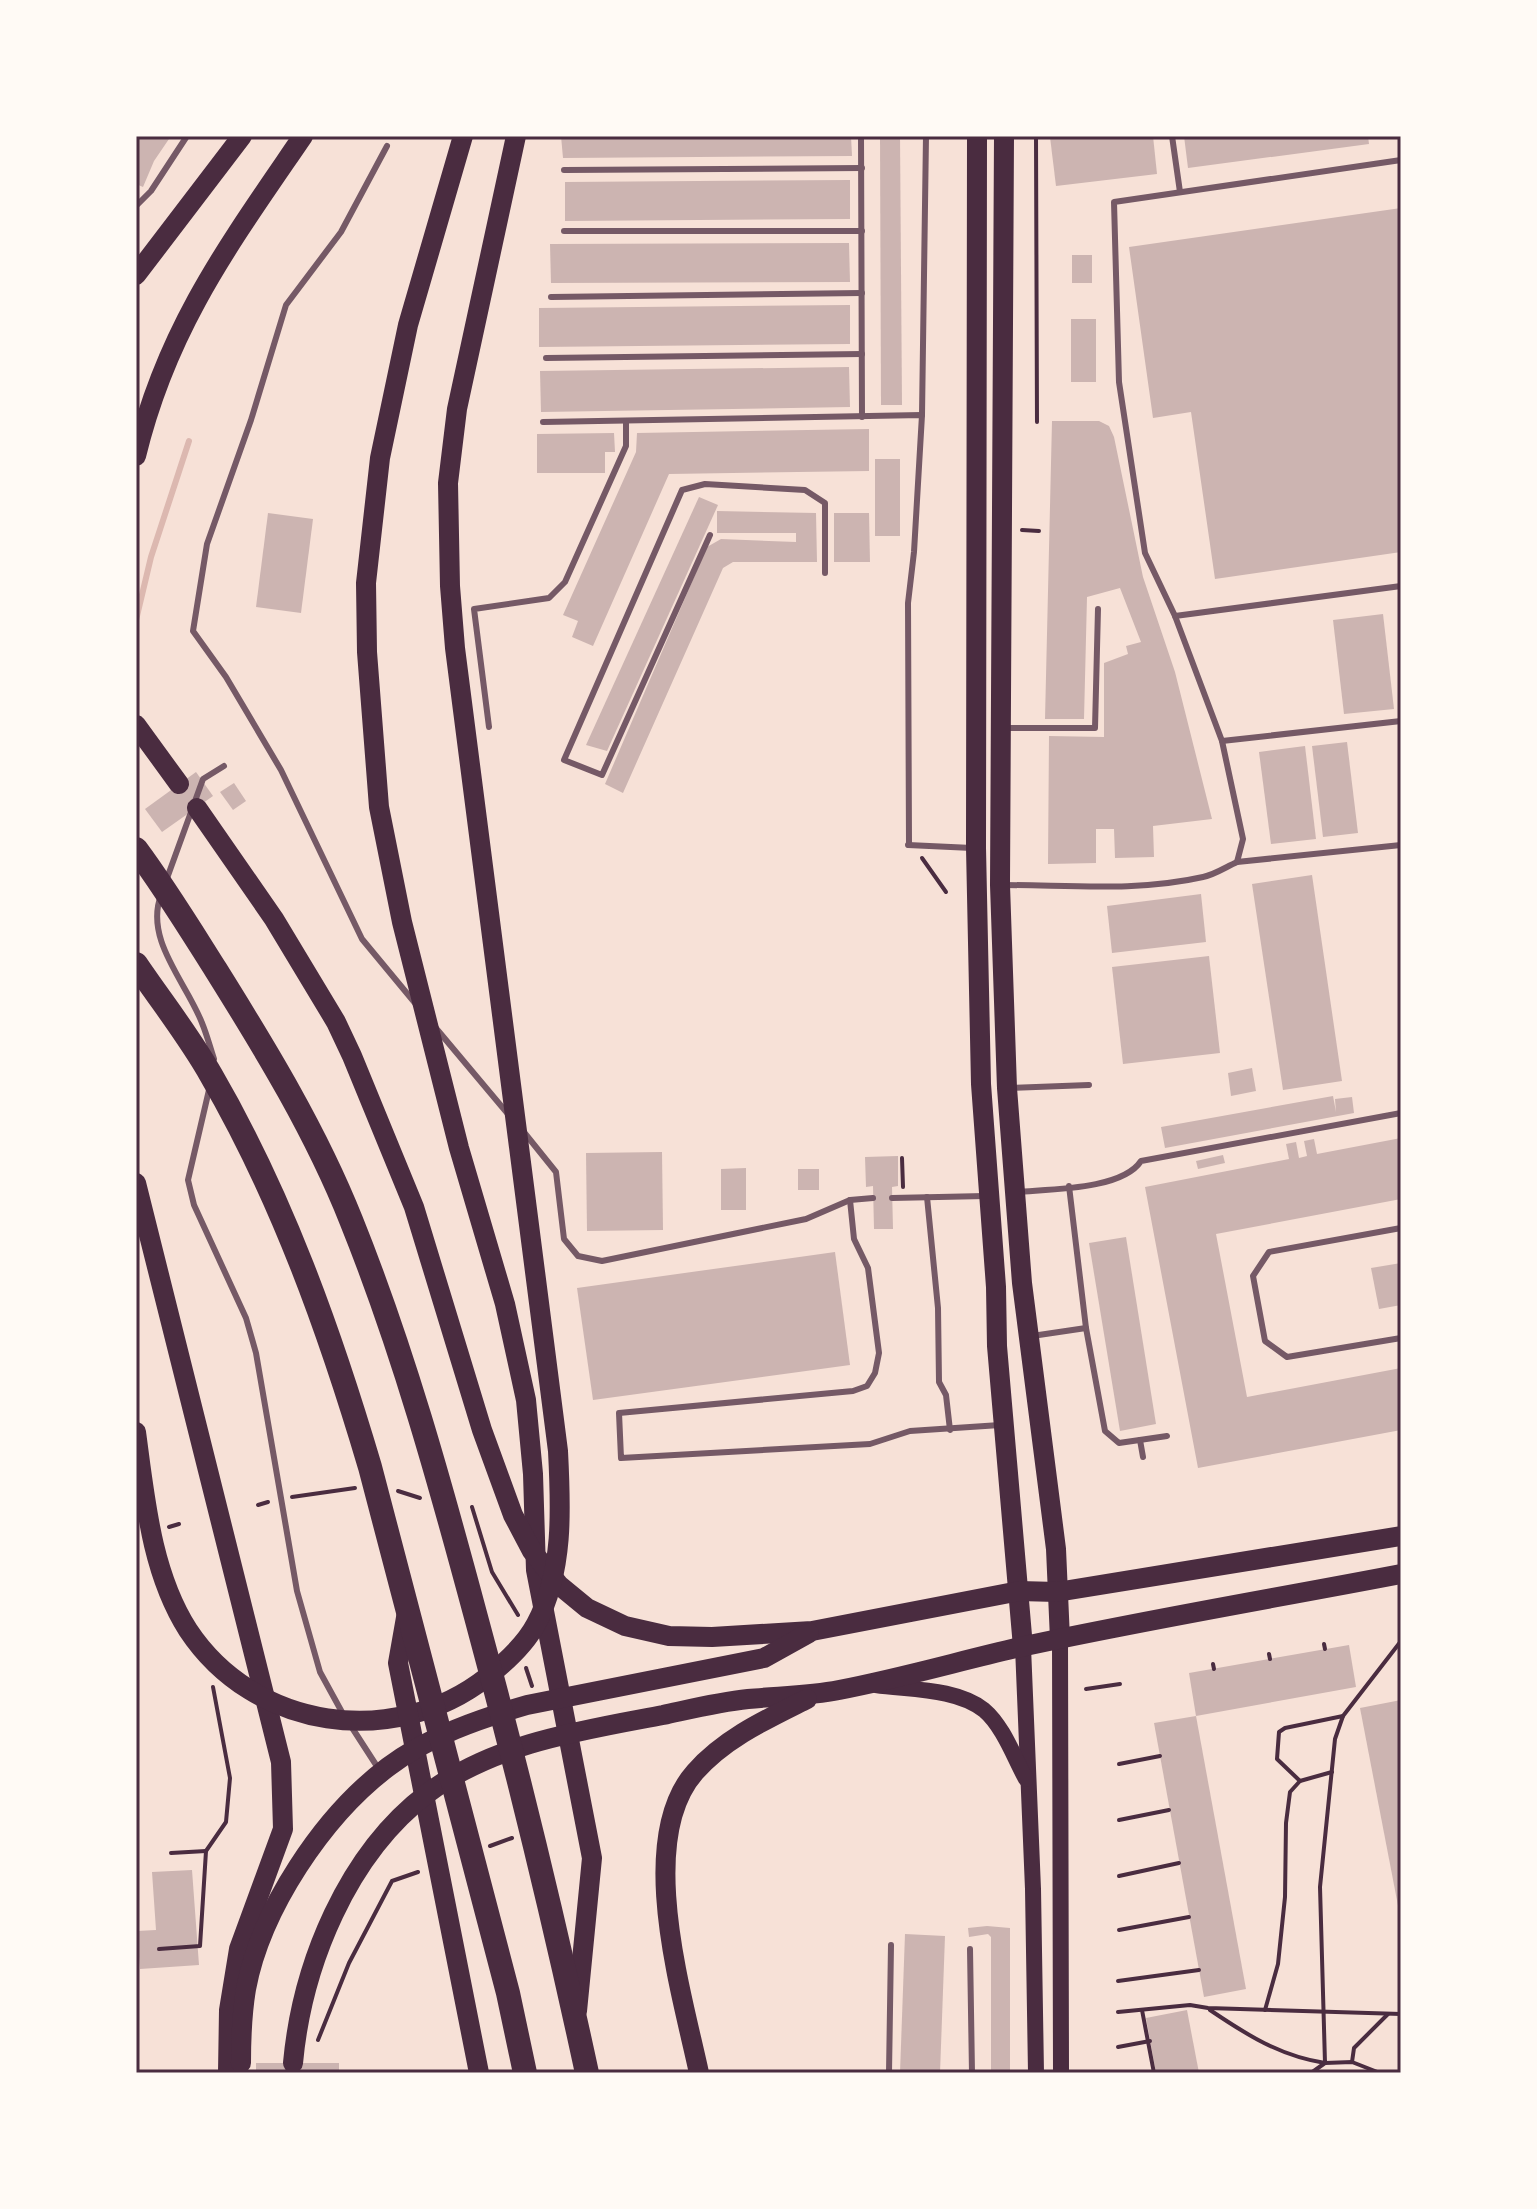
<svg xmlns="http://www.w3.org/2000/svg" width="1537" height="2209" font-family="'Fira Sans Condensed',sans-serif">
	<rect width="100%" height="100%" fill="#f7e1d7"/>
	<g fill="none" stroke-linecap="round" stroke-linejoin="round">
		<path stroke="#dcb8b0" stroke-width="6" d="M136 620 151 557 189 441"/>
	</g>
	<g fill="#ccb4b1">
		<path d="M136 136H171L154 161 143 187 136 184Z"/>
		<path d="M561 136H851L852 156 563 158Z"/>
		<path d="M880 136H900L902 405H881Z"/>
		<path d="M1153 136 1157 174 1056 186 1050 137Z"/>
		<path d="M1184 136H1368L1369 144 1188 168Z"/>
		<path d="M850 180V219L565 221V182Z"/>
		<path d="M1401 208V552L1215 579 1191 412 1153 418 1129 247Z"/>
		<path d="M849 243 850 282 551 283 550 244Z"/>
		<rect x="1072" y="255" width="20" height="28"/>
		<path d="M850 305V344L539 347V308Z"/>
		<rect x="1071" y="319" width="25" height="63"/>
		<path d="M849 367 850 407 541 412 540 371Z"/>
		<path d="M1052 421H1099L1109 426 1114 437 1143 577 1175 672 1212 819 1153 826 1154 857 1115 858 1114 829H1096V863L1048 864 1049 736 1104 737V663L1128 654 1126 646 1141 642 1120 588 1087 597 1084 719H1045Z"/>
		<path d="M869 429V471L669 474 593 646 572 637 578 621 563 615 636 452 637 433Z"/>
		<path d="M614 433 615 452H605V473H537V434Z"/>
		<rect x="875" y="459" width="25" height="77"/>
		<path d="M699 497 718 505 607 751 586 745Z"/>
		<path d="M717 511 816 513 817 562H733L723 568 623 793 605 784 707 547 721 539 796 542V533H717Z"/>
		<path d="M268 513 313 519 301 613 256 607Z"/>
		<path d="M834 513H869L870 562H834Z"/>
		<path d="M1383 614 1394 709 1344 714 1333 620Z"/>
		<path d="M1347 742 1358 833 1323 837 1312 746Z"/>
		<path d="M1305 746 1316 839 1271 844 1259 752Z"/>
		<path d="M196 772 213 796 162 832 145 809Z"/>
		<path d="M234 783 246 801 233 810 220 792Z"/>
		<path d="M1312 875 1342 1081 1283 1090 1252 884Z"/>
		<path d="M1201 894 1206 942 1112 953 1107 906Z"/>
		<path d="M1209 956 1220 1053 1123 1064 1112 967Z"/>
		<path d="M1252 1068 1256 1091 1231 1096 1228 1073Z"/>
		<path d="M1333 1096 1336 1112 1335 1099 1352 1097 1354 1113 1165 1148 1161 1127Z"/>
		<path d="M1401 1138V1199L1216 1234 1247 1397 1401 1368V1430L1198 1468 1145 1187 1289 1159 1286 1144 1296 1142 1299 1158 1307 1156 1304 1141 1314 1139 1317 1154Z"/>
		<path d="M662 1152 663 1230 587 1231 586 1153Z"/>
		<path d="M1223 1155 1225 1163 1198 1169 1196 1161Z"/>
		<path d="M898 1156V1186L892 1187 893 1229H874L873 1186 866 1187 865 1157Z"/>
		<path d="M746 1168V1210H721V1169Z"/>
		<rect x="798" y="1169" width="21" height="21"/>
		<path d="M1126 1237 1156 1424 1120 1431 1089 1243Z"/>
		<path d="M835 1252 850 1365 593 1400 577 1288Z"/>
		<path d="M1401 1263V1305L1379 1309 1371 1268Z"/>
		<path d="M1349 1645 1356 1687 1196 1716 1189 1673Z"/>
		<path d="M1401 1700V1916H1400L1360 1708Z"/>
		<path d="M1196 1716 1246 1989 1204 1997 1154 1723Z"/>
		<path d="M192 1870 199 1965 140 1969 137 1931 156 1930 152 1872Z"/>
		<path d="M987 1926 1010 1928V2073H991V1937L988 1934 969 1937 968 1928Z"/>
		<path d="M905 1934 945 1936 940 2073H900Z"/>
		<path d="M1187 2010 1199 2073H1156L1146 2018Z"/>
		<rect x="256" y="2063" width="83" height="10"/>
	</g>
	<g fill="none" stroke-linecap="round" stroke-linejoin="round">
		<g stroke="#4a2c40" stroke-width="4">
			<path d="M1036 136 1037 422"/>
			<path d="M1022 530 1039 531"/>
			<path d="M922 858 946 892"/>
			<path d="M902 1158 903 1187"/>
			<path d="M398 1491 420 1498"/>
			<path d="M292 1497 355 1488"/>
			<path d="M258 1505 268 1502"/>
			<path d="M472 1507 492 1572 518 1615"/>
			<path d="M169 1527 179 1524"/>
			<path d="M1324 1644 1325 1649"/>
			<path d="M1269 1654 1270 1659"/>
			<path d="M1213 1664 1214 1669"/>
			<path d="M526 1668 532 1686"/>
			<path d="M1086 1689 1120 1684"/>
			<path d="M1119 1764 1160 1756"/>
			<path d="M1300 1781 1332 1772"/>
			<path d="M1119 1820 1169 1810"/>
			<path d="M490 1846 512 1838"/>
			<path d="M171 1853 206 1851"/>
			<path d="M1119 1876 1179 1863"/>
			<path d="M1119 1930 1189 1917"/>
			<path d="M159 1949 200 1946 206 1851 226 1822 230 1778 213 1687"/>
			<path d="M1118 1981 1199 1970"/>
			<path d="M1142 2010 1154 2073"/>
			<path d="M1210 2010C1247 2035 1280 2056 1325 2063"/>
			<path d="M1265 2010 1278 1964 1285 1897 1286 1823 1290 1792 1300 1781 1277 1759 1279 1732 1285 1728 1343 1716"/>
			<path d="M1118 2012 1190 2005 1208 2008 1401 2014"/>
			<path d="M318 2040 349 1963 392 1881 418 1872"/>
			<path d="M1118 2047 1150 2041"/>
			<path d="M1352 2062 1354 2048 1388 2014"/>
			<path d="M1311 2073 1325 2063"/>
			<path d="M1380 2073 1352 2062 1325 2063 1320 1887 1335 1739 1343 1716 1401 1641"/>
		</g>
		<g stroke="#755966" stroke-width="6">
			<path d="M861 136 862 417"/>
			<path d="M1172 136 1180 192"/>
			<path d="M387 146 341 232 286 305 251 420 207 544 193 631 226 677 281 770 362 939 415 1003"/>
			<path d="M564 170 862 168"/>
			<path d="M136 206 151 191 187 136"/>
			<path d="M564 231H862"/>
			<path d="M551 297 862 293"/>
			<path d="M546 358 862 354"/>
			<path d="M922 415 926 136"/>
			<path d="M543 422 922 415 914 552 908 603 909 845"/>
			<path d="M710 535 602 775 564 760 682 490 705 484 805 490 825 503V573"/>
			<path d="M1175 616 1401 586"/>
			<path d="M489 727 474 609 549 598 565 582 626 446V421"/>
			<path d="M1005 728H1095L1098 609"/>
			<path d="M1222 741 1401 721"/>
			<path d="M908 845 972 848"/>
			<path d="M1237 862 1401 845"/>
			<path d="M166 881 203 779 224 766"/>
			<path d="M1003 885C1069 885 1137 892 1203 877 1214 875 1226 867 1237 862L1243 839 1222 741 1175 616 1145 553 1119 382 1114 202 1401 160"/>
			<path d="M161 895C144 940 187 983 202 1023 207 1035 210 1047 214 1059"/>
			<path d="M435 1027 508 1114"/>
			<path d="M1010 1088 1089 1085"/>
			<path d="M209 1090 188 1180 194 1205 246 1318 256 1353 297 1591 320 1672 343 1714"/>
			<path d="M523 1131 556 1172 564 1239 578 1256 602 1261 806 1219 850 1200 873 1198"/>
			<path d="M1069 1186 1086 1328 1105 1431 1119 1443 1167 1436"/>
			<path d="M1017 1192C1050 1189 1122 1190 1141 1161L1401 1113"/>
			<path d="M927 1197 938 1308 939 1382 946 1395 950 1430"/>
			<path d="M892 1198 985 1196"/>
			<path d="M850 1200 854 1239 868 1268 879 1353 875 1373 867 1386 853 1391 619 1413 621 1458 870 1444 910 1431 1000 1425"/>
			<path d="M1401 1228 1269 1252 1253 1276 1265 1341 1287 1357 1401 1338"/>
			<path d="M1032 1336 1086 1328"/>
			<path d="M1140 1440 1143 1457"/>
			<path d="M349 1723 380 1771"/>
			<path d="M970 1949 972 2073"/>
			<path d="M889 2073 891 1945"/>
		</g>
		<g stroke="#4a2c40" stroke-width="16">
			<path d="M1060 1639 1061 2073"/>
			<path d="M1023 1647 1033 1889 1036 2073"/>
			<path d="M876 1685C909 1690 956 1688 984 1710 1003 1726 1014 1757 1026 1779"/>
		</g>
		<g stroke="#4a2c40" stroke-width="20">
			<path d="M463 136 408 325 380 458 366 583 367 652 379 807 402 922 459 1148 505 1304 526 1400 533 1474 536 1570 592 1858 577 2011"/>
			<path d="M977 136 976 848 981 1084 996 1287 997 1346 1023 1647"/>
			<path d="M1004 136 1000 885 1007 1088 1022 1283 1056 1549 1060 1639"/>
			<path d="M136 275 242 136"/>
			<path d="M136 456C167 327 230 243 303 136"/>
			<path d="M136 725 179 784"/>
			<path d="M197 808 274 919 336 1022 352 1056 414 1207 482 1430 513 1515 532 1551 559 1585 587 1608 625 1626 669 1636 712 1637 812 1631 1019 1591 1057 1592 1401 1536"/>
			<path d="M136 1183 281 1762 283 1829 239 1949 229 2010 228 2073"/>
			<path d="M136 1432C145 1498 151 1572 188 1630 254 1730 394 1750 487 1677 506 1662 525 1645 536 1624 564 1571 561 1508 558 1451L455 648 450 586 448 483 457 409 516 136"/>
			<path d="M407 1612 398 1663 479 2073"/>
			<path d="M241 2063C241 2039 242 2013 246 1989 261 1909 323 1816 388 1767 429 1736 479 1719 527 1705L764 1658 809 1633"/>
			<path d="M293 2063C302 1965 347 1854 428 1793 494 1743 584 1730 663 1715 691 1709 719 1702 748 1699 778 1696 809 1696 839 1690 902 1678 963 1660 1025 1646 1150 1619 1276 1598 1401 1574"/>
			<path d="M699 2073C682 1993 635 1840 695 1772 725 1738 767 1719 807 1699"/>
		</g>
		<g stroke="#4a2c40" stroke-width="24">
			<path d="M136 849C165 888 190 929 216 970 266 1050 316 1132 351 1220 403 1349 440 1483 476 1617 517 1768 554 1920 587 2073"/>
			<path d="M136 964C161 1001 189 1036 211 1075 282 1197 330 1332 370 1467L508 1993 525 2073"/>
		</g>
	</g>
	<rect width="1537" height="2209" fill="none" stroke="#fffaf5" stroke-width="276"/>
	<rect x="138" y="138" width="1261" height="1933" fill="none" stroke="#4a2c40" stroke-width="3"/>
</svg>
